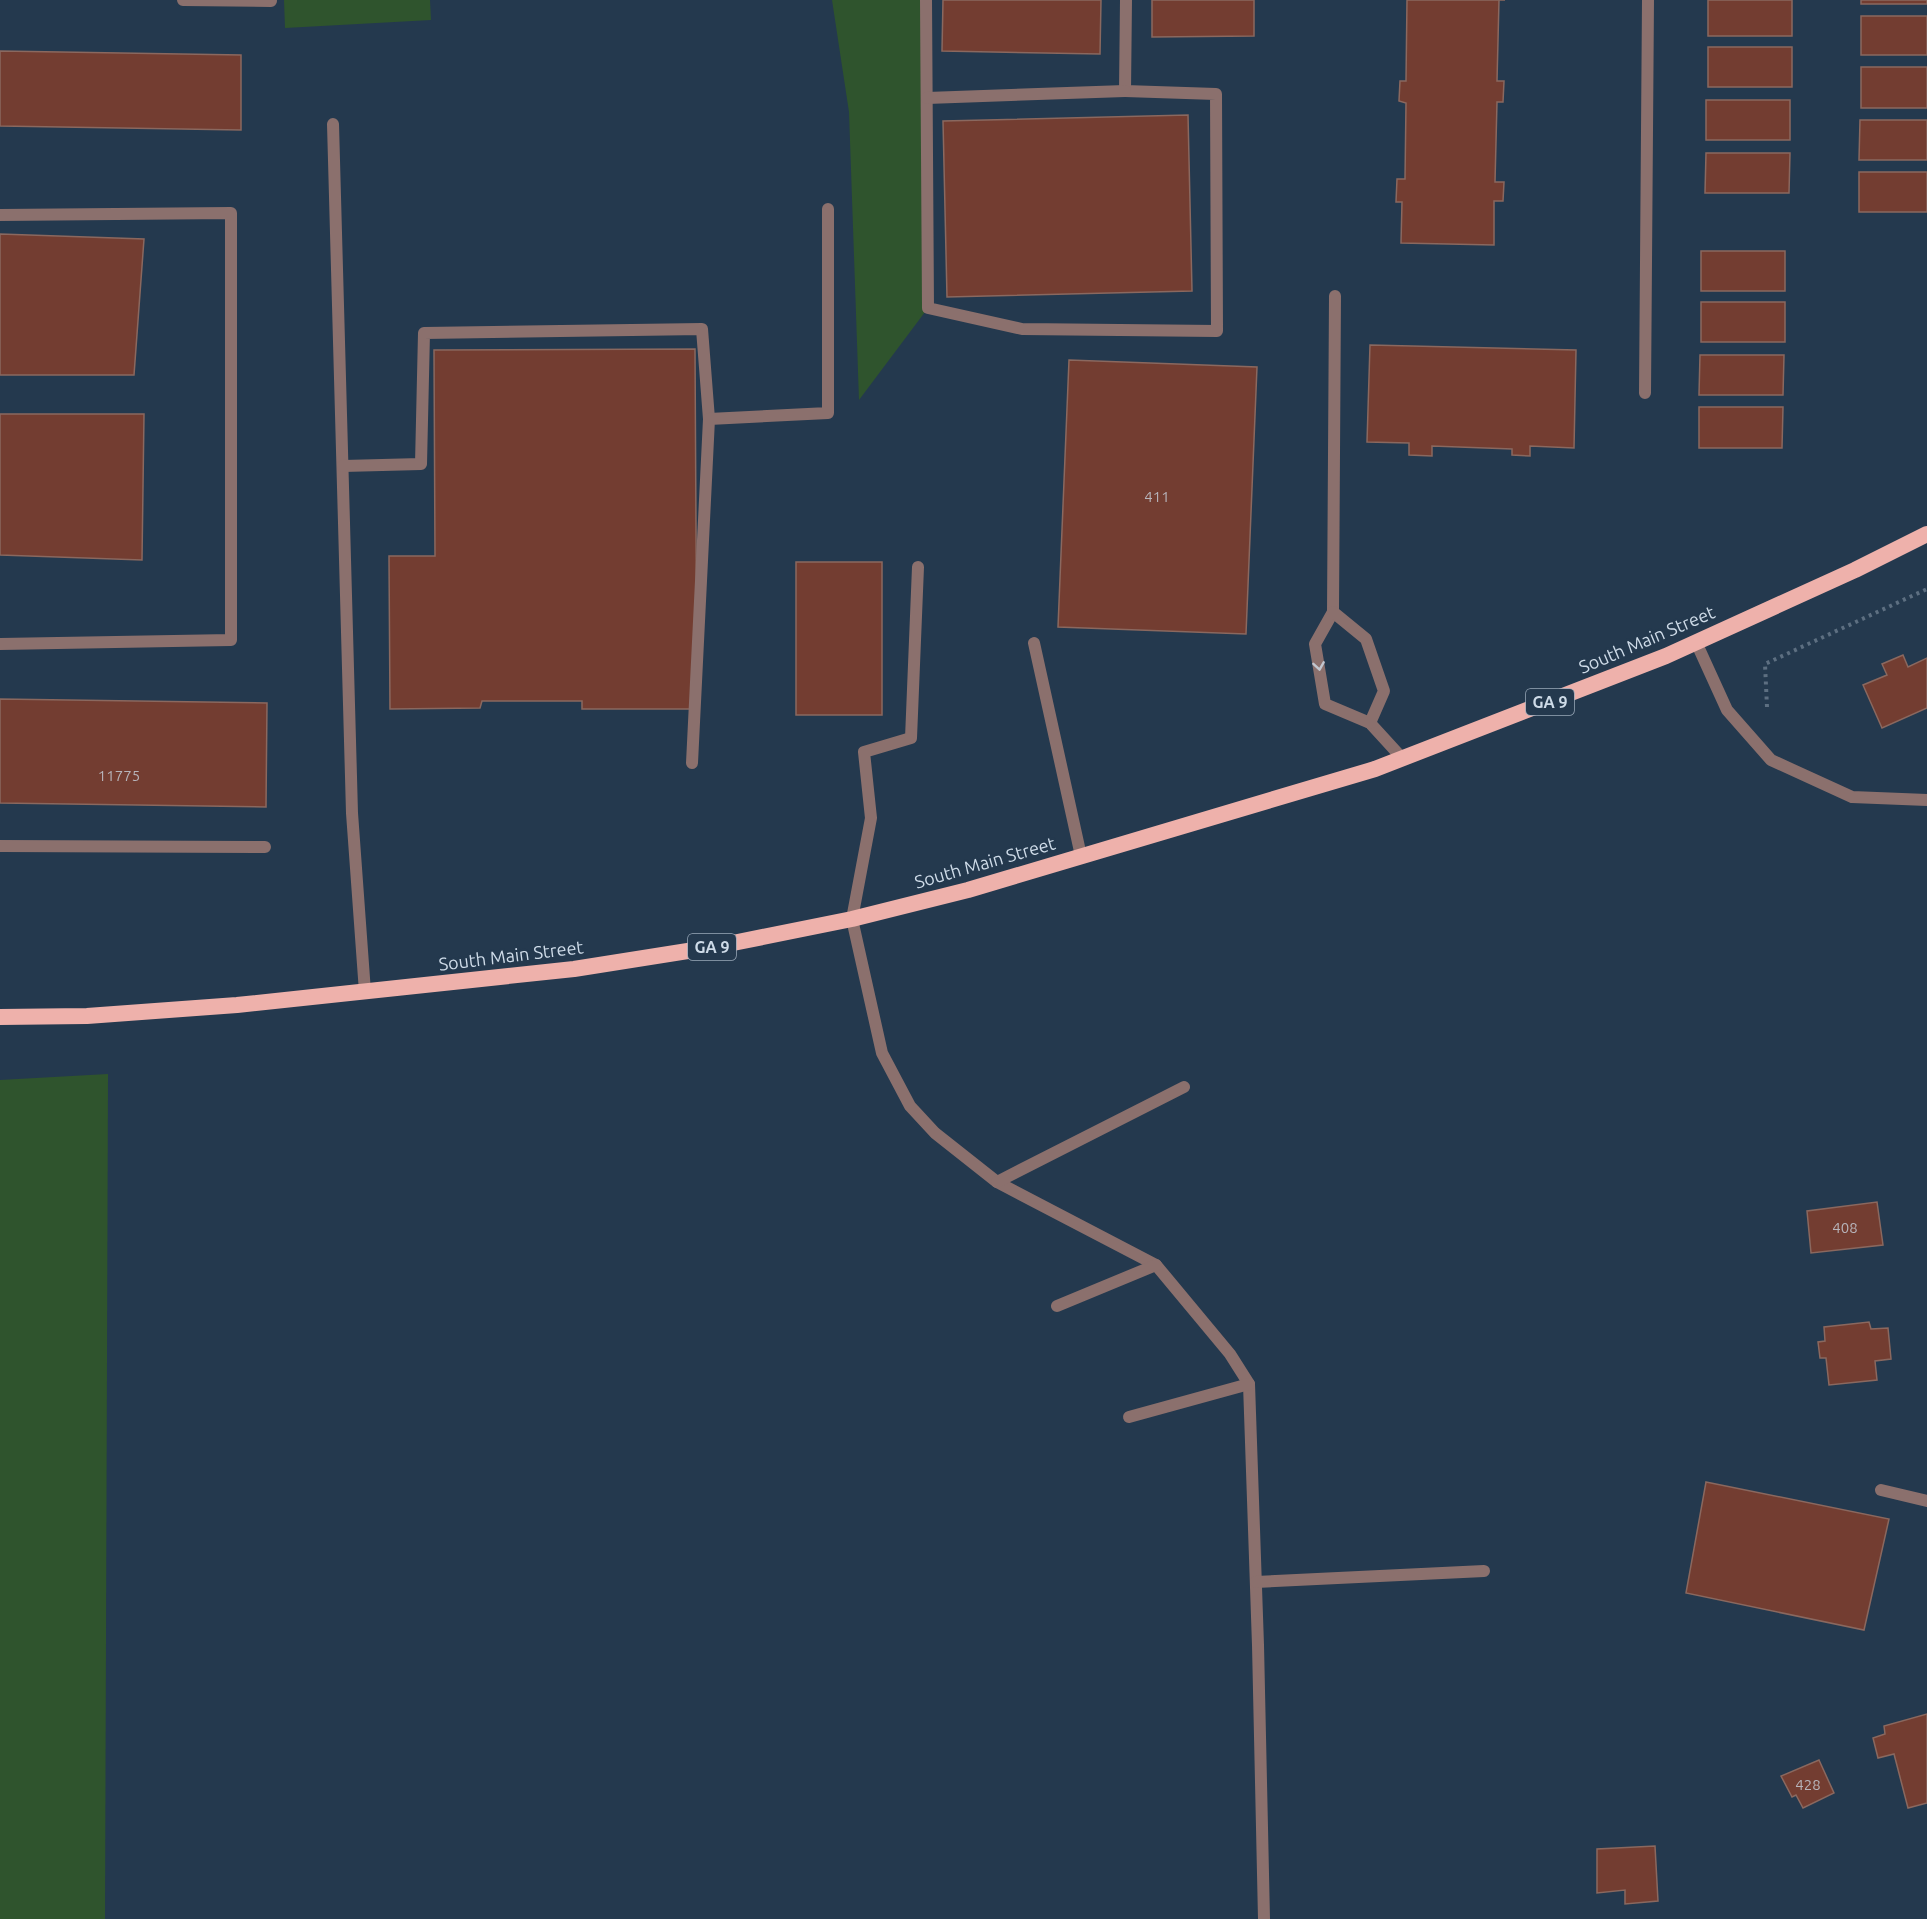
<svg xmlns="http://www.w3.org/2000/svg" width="1927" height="1919" font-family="Ubuntu,sans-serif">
	<rect width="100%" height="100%" fill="#24394e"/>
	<g fill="#2f542d">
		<path d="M284 0H430L431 20 285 28Z"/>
		<path d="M832 0H926L928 308 859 400 849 112Z"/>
		<path d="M108 1074 105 1919H0V1080Z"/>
	</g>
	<g fill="#733d31" stroke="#8a685f" stroke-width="1.5">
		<path d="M943 0H1101L1100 54 942 51Z"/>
		<path d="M1152 0H1254V36L1152 37Z"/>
		<path d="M1407 0H1505H1499L1497 81H1504L1503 102H1497L1495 182H1504L1503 201H1494V245L1401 243 1402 202H1396L1397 179H1405L1406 103 1399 101 1400 81H1406Z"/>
		<rect x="1708" y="0" width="84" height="36"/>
		<rect x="1861" y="0" width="66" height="4"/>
		<rect x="1861" y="16" width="66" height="39"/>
		<rect x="1708" y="47" width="84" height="40"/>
		<path d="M0 51 241 55V130L0 126Z"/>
		<rect x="1861" y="67" width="66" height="41"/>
		<rect x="1706" y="100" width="84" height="40"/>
		<path d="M1188 115 1192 291 947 297 943 121Z"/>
		<path d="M1860 120H1927V160H1859Z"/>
		<path d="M1706 153H1790L1789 193H1705Z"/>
		<rect x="1859" y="172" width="68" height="40"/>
		<path d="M0 234 144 239 134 375H0Z"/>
		<rect x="1701" y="251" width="84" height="40"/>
		<rect x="1701" y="302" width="84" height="40"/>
		<path d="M1370 345 1576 350 1574 448 1530 446V456L1512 455V449L1432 446V456L1409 455V443L1367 442Z"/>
		<path d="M695 349 697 709H582V701H482L480 708 390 709 389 556H435L434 350Z"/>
		<path d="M1700 355H1784L1783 395H1699Z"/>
		<path d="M1069 360 1257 367 1246 634 1058 627Z"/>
		<path d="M1699 407H1783L1782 448H1699Z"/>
		<path d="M0 414H144L142 560 0 555Z"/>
		<rect x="796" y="562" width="86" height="153"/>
		<path d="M1903 655 1908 667 1927 658V708L1882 728 1863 685 1887 675 1882 664Z"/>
		<path d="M0 699 267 703 266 807 0 803Z"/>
		<path d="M1877 1202 1883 1245 1811 1253 1807 1211Z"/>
		<path d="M1869 1322 1871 1329 1888 1328 1891 1359 1875 1361 1877 1380 1829 1385 1826 1358H1820L1818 1342 1825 1341 1824 1327Z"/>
		<path d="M1706 1482 1889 1519 1864 1630 1686 1593Z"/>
		<path d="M1927 1714V1803L1908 1808 1894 1754 1878 1758 1873 1738 1885 1734 1884 1726Z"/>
		<path d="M1819 1760 1834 1793 1803 1808 1796 1795 1792 1797 1781 1776Z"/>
		<path d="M1655 1846 1658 1901 1625 1904V1890L1597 1893V1849Z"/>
	</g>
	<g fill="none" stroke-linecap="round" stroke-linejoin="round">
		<path stroke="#5d6f81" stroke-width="4" stroke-dasharray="3 4.5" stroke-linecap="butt" d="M1767 707 1765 664 1927 589"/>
		<g stroke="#8b706d" stroke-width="12">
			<path d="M183 0 271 1"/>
			<path d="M926 0 928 308 1022 329 1217 331 1216 94 1125 91 1126 0"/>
			<path d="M927 98 1125 91"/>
			<path d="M333 124 352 813 365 992"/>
			<path d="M0 215 231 213V640L0 644"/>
			<path d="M1335 296 1333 612 1315 644 1325 704 1370 723 1402 758"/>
			<path d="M1645 393 1648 0"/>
			<path d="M343 466 421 464 424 333 702 329 709 419"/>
			<path d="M918 567 911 738 864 752 871 818 852 919 882 1053 910 1106 935 1133 997 1182 1156 1265 1230 1354 1249 1384 1258 1645 1264 1919"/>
			<path d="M1333 612 1366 639 1384 691 1370 723"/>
			<path d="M1034 643 1081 856"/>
			<path d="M692 763 709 419 828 413V209"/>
			<path d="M0 846 265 847"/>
			<path d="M997 1182 1184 1087"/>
			<path d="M1057 1306 1156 1265"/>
			<path d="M1129 1417 1249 1384"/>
			<path d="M1881 1490 1927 1501"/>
			<path d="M1256 1582 1484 1571"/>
		</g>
		<path stroke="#8b706d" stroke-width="12" d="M1696 642 1727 710 1771 760 1852 797 1927 800"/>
		<path stroke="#eeb1ab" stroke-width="16" d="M0 1017 87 1016 237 1005 574 969 713 947 852 919 968 890 1375 769 1666 656 1855 570 1927 534"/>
	</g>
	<defs><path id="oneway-chevron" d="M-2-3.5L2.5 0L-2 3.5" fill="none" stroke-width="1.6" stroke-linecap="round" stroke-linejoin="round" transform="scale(1.5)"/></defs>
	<use stroke="#c1c6cf" href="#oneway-chevron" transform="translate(1319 666) rotate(81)"/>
	<g text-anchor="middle" stroke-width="4.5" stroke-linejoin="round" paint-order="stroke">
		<g font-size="15" fill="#b7b4ba">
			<text x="1157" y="502">411</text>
			<text x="119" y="781">11775</text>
			<text x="1845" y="1233">408</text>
			<text x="1808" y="1790">428</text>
		</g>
		<g fill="#24394e" stroke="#9baaba" stroke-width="1.5">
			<rect x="1526" y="689" width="48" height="26" rx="4.5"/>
			<rect x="688" y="934" width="48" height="26" rx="4.5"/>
		</g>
		<g font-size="16" font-weight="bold" fill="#cedbe8">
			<text x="1550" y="708">GA 9</text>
			<text x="712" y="953">GA 9</text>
		</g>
		<g font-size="18" fill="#cedbe8" stroke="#24394e">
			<text transform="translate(1647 640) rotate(-23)" y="6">South Main Street</text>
			<text transform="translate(985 863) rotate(-16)" y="6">South Main Street</text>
			<text transform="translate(511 956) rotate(-7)" y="6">South Main Street</text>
		</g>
	</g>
</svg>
